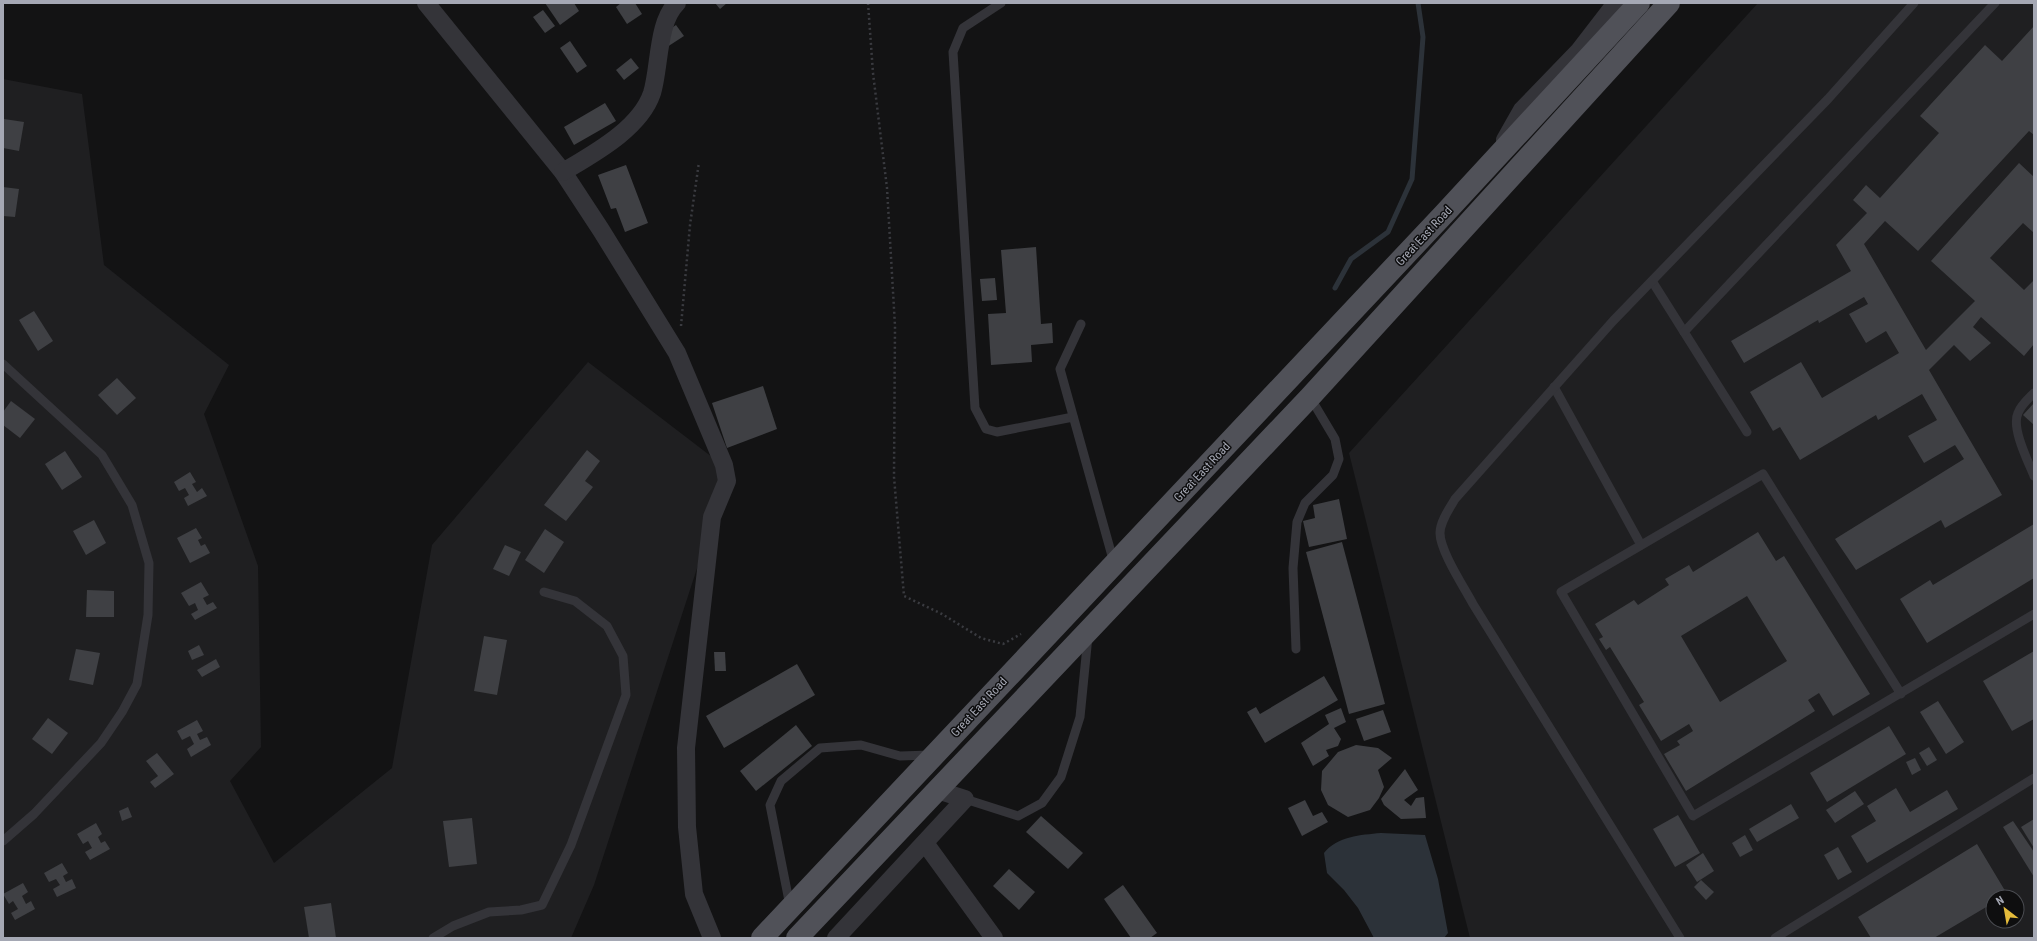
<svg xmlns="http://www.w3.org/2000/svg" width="2037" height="941" font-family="'Roboto Condensed',sans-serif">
	<rect width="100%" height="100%" fill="#131314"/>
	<g fill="#1f1f21" fill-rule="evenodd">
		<path d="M1758 3H2034V938H1470L1349 453ZM1993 897H2017V921H1993Z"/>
		<path d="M3 79 82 94 104 265 229 365 204 414 258 566 261 747 230 781 274 863 392 768 432 545 588 362 729 470 594 885 571 938H3Z"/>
	</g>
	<path fill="#2c3239" d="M1381 833 1425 835 1438 879 1448 933 1444 938H1374L1358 908 1344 890 1327 873 1324 853C1338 836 1360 835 1381 833Z"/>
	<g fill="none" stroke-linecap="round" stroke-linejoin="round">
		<path stroke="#2c3239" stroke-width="5" d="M1335 288 1351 259 1388 232 1412 179 1423 37 1418 3"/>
	</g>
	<g fill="#3f4044" fill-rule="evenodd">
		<path d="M545 3H574L579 11 560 25Z"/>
		<path d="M621 3H635L642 14 627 24 616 7Z"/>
		<path d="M715 3H727L720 9Z"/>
		<path d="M543 10 555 26 545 33 533 17Z"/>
		<path d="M676 25 684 36 664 49 657 38Z"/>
		<path d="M2034 26V135L2029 131 1918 251 1885 221 1864 244 1926 350 1975 301 1931 261 2019 163 2034 177V233L2023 223 1990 258 2024 290 2034 280V344L2024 356 1981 317 1973 327 1991 343 1970 361 1954 345 1929 370 2002 495 1945 528 1941 520 1856 570 1835 539 1964 459 1955 445 1924 463 1908 436 1937 420 1922 394 1878 420 1876 415 1800 460 1780 427 1773 431 1750 392 1801 362 1822 398 1899 353 1886 331 1866 343 1849 314 1868 304 1864 297 1819 323 1818 320 1744 363 1731 341 1851 271 1836 245 1867 213 1853 200 1866 185 1880 198 1939 133 1920 116 1985 45 2002 61Z"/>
		<path d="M570 41 587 66 577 73 560 48Z"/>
		<path d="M631 58 639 68 624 80 616 70Z"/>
		<path d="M605 103 616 121 574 145 564 127Z"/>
		<path d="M4 119 24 122 19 151 3 148Z"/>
		<path d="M626 165 648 223 625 232 616 208 611 209 598 175Z"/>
		<path d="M3 187 19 189 15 217 3 216Z"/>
		<path d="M1036 247 1041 324 1052 323 1053 343 1031 345 1032 362 991 365 988 314 1006 313 1001 250Z"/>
		<path d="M995 278 997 300 982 301 980 279Z"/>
		<path d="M34 311 53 341 38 351 19 320Z"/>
		<path d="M117 378 136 398 117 415 98 395Z"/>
		<path d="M763 386 777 429 727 448 712 403Z"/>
		<path d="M11 401 35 419 20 438 3 425V412Z"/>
		<path d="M2034 403V425L2023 415Z"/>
		<path d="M587 450 600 461 585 481 593 487 566 521 544 505Z"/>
		<path d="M65 451 82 477 62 490 45 464Z"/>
		<path d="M190 472 196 482 192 484 197 492 202 488 207 496 188 506 184 498 189 495 185 488 179 491 174 482Z"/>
		<path d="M1339 499 1347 539 1309 547 1303 521 1315 518 1313 505Z"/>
		<path d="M94 520 106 543 86 555 73 531Z"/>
		<path d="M2034 524V578L1927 643 1900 599 1930 580 1933 585Z"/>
		<path d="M196 528 202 538 198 540 201 546 205 544 210 553 190 563 177 538Z"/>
		<path d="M545 529 564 542 544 573 525 560Z"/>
		<path d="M1758 532 1776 561 1784 556 1870 694 1833 716 1819 693 1808 700 1815 711 1686 791 1664 754 1680 745 1677 741 1693 731 1689 724 1661 741 1639 705 1644 702 1610 647 1606 650 1599 639 1603 637 1595 624 1634 600 1638 605 1669 585 1665 579 1689 565 1693 572ZM1747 596 1787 661 1720 702 1681 636Z"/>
		<path d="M1342 542 1385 704 1349 714 1306 552Z"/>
		<path d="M505 545 521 552 509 576 493 569Z"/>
		<path d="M201 582 209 595 203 598 207 605 213 602 217 608 195 620 191 614 198 610 195 603 189 606 181 593Z"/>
		<path d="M87 590 114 591V617H86Z"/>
		<path d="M484 636 507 640 497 695 474 691Z"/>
		<path d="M199 645 204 655 192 660 188 651Z"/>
		<path d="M76 649 100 653 93 685 69 680Z"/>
		<path d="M2034 651V719L2012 731 1983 681Z"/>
		<path d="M714 652H725L726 671H715Z"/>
		<path d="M216 659 220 667 202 677 197 670Z"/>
		<path d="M797 664 815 695 724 748 706 716Z"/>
		<path d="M1324 676 1338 700 1265 743 1247 712 1256 707 1260 714Z"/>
		<path d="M1938 701 1964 742 1946 754 1920 712Z"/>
		<path d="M1341 708 1346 722 1334 728 1341 739 1338 746 1326 750 1329 756 1313 766 1301 743 1329 724 1325 715Z"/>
		<path d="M1383 710 1391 732 1364 741 1356 719Z"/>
		<path d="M48 718 68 733 52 754 32 739Z"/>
		<path d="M197 720 203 731 197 734 200 740 207 737 211 745 191 757 187 749 194 744 190 736 182 740 177 731Z"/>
		<path d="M796 725 812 746 756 791 740 771Z"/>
		<path d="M1889 726 1906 754 1827 802 1810 773Z"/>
		<path d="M1356 745 1378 748 1392 758 1378 770 1384 787 1379 798 1370 810 1348 817 1328 805 1321 790 1322 771 1338 752Z"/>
		<path d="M1929 747 1937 760 1927 766 1919 753Z"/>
		<path d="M157 753 174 774 155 788 150 782 158 776 146 761Z"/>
		<path d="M1915 758 1921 770 1912 775 1906 762Z"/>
		<path d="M1405 769 1418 790 1404 800 1411 806 1416 798 1424 797 1426 818 1401 819 1384 805 1381 799Z"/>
		<path d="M1896 788 1910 812 1947 790 1958 809 1867 863 1851 836 1876 821 1867 806Z"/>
		<path d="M1855 791 1864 804 1835 823 1826 810Z"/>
		<path d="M1305 800 1313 816 1322 812 1328 822 1302 836 1288 808Z"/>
		<path d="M1791 804 1799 818 1757 842 1749 829Z"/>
		<path d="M128 807 132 817 122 821 119 811Z"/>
		<path d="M1678 815 1700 853 1675 867 1653 829Z"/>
		<path d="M1041 816 1083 853 1068 869 1026 832Z"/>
		<path d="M472 818 477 864 449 867 443 821Z"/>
		<path d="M2034 819V848L2021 827Z"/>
		<path d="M2013 821 2034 852V877L2003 827Z"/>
		<path d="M96 823 102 834 98 837 101 843 105 841 110 849 90 860 85 852 92 848 88 841 83 844 77 834Z"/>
		<path d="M1745 835 1753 850 1740 857 1732 843Z"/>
		<path d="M1977 844 2007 894 2002 897H1993V903L1934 938H1871L1858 917Z"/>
		<path d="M1838 847 1852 872 1838 880 1824 855Z"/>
		<path d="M1703 853 1714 871 1697 882 1686 865Z"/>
		<path d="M62 863 68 873 63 876 66 882 72 879 76 888 57 897 53 889 60 885 56 879 49 882 44 873Z"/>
		<path d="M1009 869 1035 892 1019 910 993 886Z"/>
		<path d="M1701 880 1714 892 1706 900 1694 887Z"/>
		<path d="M23 883 28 892 22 896 26 904 31 901 35 909 15 920 11 913 18 909 13 901 9 904 3 894Z"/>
		<path d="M1123 885 1157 933 1150 938H1131L1104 899Z"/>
		<path d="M331 903 336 938H309L304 907Z"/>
	</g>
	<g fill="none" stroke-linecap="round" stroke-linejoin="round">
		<g stroke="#3a3b40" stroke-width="2.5" stroke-dasharray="2 3" stroke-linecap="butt">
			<path d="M868 3 873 73 887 188 895 326 894 477 904 596 942 614 981 638 1003 644 1021 634"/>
			<path d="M681 326 690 225 699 162"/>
		</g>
		<g stroke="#343439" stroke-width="9">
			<path d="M1001 3 963 28 953 52 975 408 986 429 997 432 1073 417"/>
			<path d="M1652 281 1747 432"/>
			<path d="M1081 324 1060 369 1114 563"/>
			<path d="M1684 332 1995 3"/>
			<path d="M3 364 102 455 132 505 149 563 148 615 137 684 122 712 101 743 34 814 3 841"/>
			<path d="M1554 387 1641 545"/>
			<path d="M2034 393C2028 399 2021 405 2018 413 2011 428 2028 461 2034 476"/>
			<path d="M1296 649 1293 568 1297 522 1305 503 1333 475 1339 459 1335 439 1310 397"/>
			<path d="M1901 694 1763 474 1561 592 1693 816 2034 614"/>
			<path d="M965 799 1018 816 1042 803 1061 777 1080 717 1088 636"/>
			<path d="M790 906 770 805 781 781 820 748 861 745 900 756 930 755"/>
			<path d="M433 938 453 926 489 912 521 910 542 905 571 845 626 695 623 656 607 626 575 601 544 592"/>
			<path d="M1680 938 1473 604C1464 587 1440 551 1440 533 1440 522 1449 509 1455 499L1613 321 1828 99 1914 3"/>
			<path d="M1775 938 2034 778"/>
		</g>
		<g stroke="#343439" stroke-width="18">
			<path d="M426 3 563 172 601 230 677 353 724 465 727 481 712 517 686 748 687 827 694 894 712 938"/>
			<path d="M1505 140 1522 110 1579 51 1616 3"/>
			<path d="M563 172C593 154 640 129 652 93 660 67 657 22 677 3"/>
			<path d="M925 843 994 938"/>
			<path d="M836 938 965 799 937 790"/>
		</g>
		<g stroke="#505158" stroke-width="22">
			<path d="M762 938 1444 214 1639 3"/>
			<path d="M797 938 1310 397 1669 3"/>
		</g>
	</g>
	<g text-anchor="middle" stroke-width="3" stroke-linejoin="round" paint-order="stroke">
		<g font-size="12" fill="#a5a8b4" stroke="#0e0e0f">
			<text transform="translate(1424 236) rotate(-47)" y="4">Great East Road</text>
			<text transform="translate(1202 472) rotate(-47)" y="4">Great East Road</text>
			<text transform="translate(979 707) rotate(-47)" y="4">Great East Road</text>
		</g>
	</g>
	<rect width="2037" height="941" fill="none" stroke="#a5a8b4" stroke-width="8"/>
	<g transform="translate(2005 909) rotate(329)"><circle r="19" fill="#0e0e0f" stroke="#4a4c51"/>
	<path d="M0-3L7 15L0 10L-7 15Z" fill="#e4bb3b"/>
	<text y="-6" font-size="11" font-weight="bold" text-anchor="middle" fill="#a5a8b4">N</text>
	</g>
</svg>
